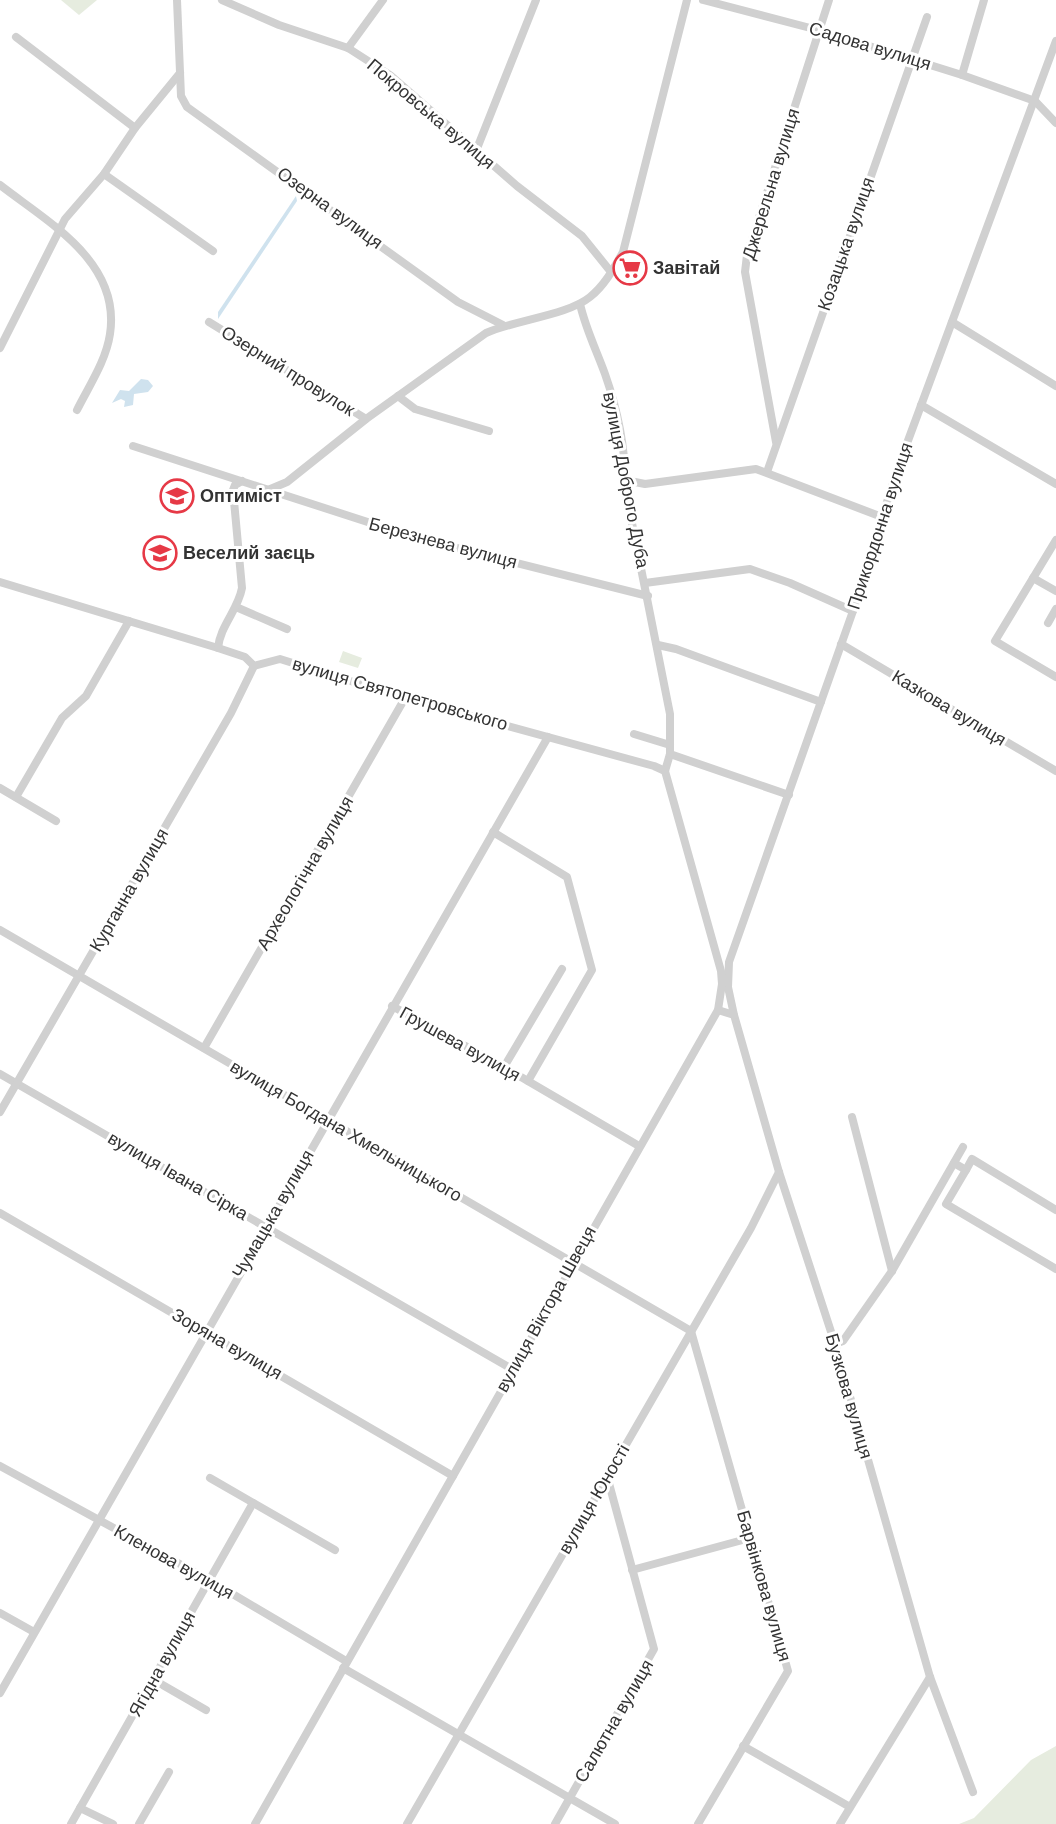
<svg xmlns="http://www.w3.org/2000/svg" width="1056" height="1824" font-family="Helvetica,sans-serif">
	<rect width="100%" height="100%" fill="#fff"/>
	<g fill="#e6ecdf">
		<path d="M61 0H97L79 15Z"/>
		<path d="M343 651 362 658 358 668 339 662Z"/>
		<path d="M1056 1746V1824H959L974 1818 1031 1760Z"/>
	</g>
	<g fill="#cfe2ee">
		<path d="M296 196 297 201 218 319V312Z"/>
		<path d="M141 379 148 380 153 386 148 392 134 394 133 405 124 407 125 401 121 399 112 403 120 390 129 391Z"/>
	</g>
	<g fill="none" stroke-linecap="round" stroke-linejoin="round">
		<g stroke="#d0d0d0" stroke-width="8">
			<path d="M177 0 181 96 187 107 458 302 503 325"/>
			<path d="M222 0 279 25 348 48 390 75 517 186 582 236 611 272"/>
			<path d="M703 0 818 30 962 75 1035 101 1056 123"/>
			<path d="M16 37 135 128"/>
			<path d="M348 48 383 0"/>
			<path d="M962 75 984 0"/>
			<path d="M476 151 536 0"/>
			<path d="M104 174 213 251"/>
			<path d="M0 185C49 223 121 262 110 334 106 361 89 386 77 410"/>
			<path d="M580 304C586 330 596 349 605 374 618 411 626 449 625 488L670 714V754L665 771"/>
			<path d="M209 322 366 419"/>
			<path d="M952 322 1056 386"/>
			<path d="M0 348 65 219 104 174 135 128 180 73"/>
			<path d="M398 396 415 409 489 431"/>
			<path d="M921 405 1056 484"/>
			<path d="M776 442 745 272 747 255 829 0"/>
			<path d="M133 446 417 538 648 596"/>
			<path d="M767 472 927 17"/>
			<path d="M625 480 645 484 756 469 882 517"/>
			<path d="M268 490 287 482 366 419 486 333C515 320 568 315 590 297 605 285 614 268 623 252L687 0"/>
			<path d="M1056 540 995 641 1056 677"/>
			<path d="M1033 578 1056 591"/>
			<path d="M0 582 218 648 245 657 254 666 280 659 405 698 654 766 665 771"/>
			<path d="M645 583 750 569 790 583 853 611"/>
			<path d="M236 607 287 629"/>
			<path d="M1048 623 1056 609"/>
			<path d="M841 644 1056 771"/>
			<path d="M658 645 676 649 821 702"/>
			<path d="M218 648C220 626 238 610 242 588L233 490 235 485 242 481"/>
			<path d="M634 734 670 745"/>
			<path d="M670 754 789 795"/>
			<path d="M0 788 56 821"/>
			<path d="M16 797 62 718 86 696 129 621"/>
			<path d="M493 832 567 877 592 970 528 1081"/>
			<path d="M0 930 691 1331 788 1671 698 1824"/>
			<path d="M392 1006 504 1067 639 1146"/>
			<path d="M718 1010 734 1015 779 1172 835 1344 930 1677 973 1792"/>
			<path d="M734 1015 728 987 729 962 853 611 896 473 1056 41"/>
			<path d="M204 1048 405 698"/>
			<path d="M504 1067 562 969"/>
			<path d="M0 1074 512 1369"/>
			<path d="M0 1112 231 713 254 666"/>
			<path d="M852 1117 892 1271"/>
			<path d="M954 1163 966 1170 946 1204 1056 1269"/>
			<path d="M966 1170 972 1159 1056 1210"/>
			<path d="M0 1213 453 1476"/>
			<path d="M835 1344 843 1341 892 1271 963 1147"/>
			<path d="M0 1466 209 1580 346 1661"/>
			<path d="M210 1478 335 1550"/>
			<path d="M632 1570 750 1538"/>
			<path d="M0 1613 34 1632"/>
			<path d="M343 1668 615 1824"/>
			<path d="M154 1680 206 1710"/>
			<path d="M0 1693 548 737"/>
			<path d="M743 1746 850 1807"/>
			<path d="M80 1808 113 1824"/>
			<path d="M71 1824 253 1503"/>
			<path d="M139 1824 169 1772"/>
			<path d="M255 1824 718 1010 722 984 721 971 665 771"/>
			<path d="M407 1824 751 1228 779 1172"/>
			<path d="M555 1824 654 1649 607 1476"/>
			<path d="M840 1824 930 1677"/>
		</g>
	</g>
	<defs>
		<g id="supermarket-ring" transform="scale(1.725)"><circle r="9.5" fill="#fff" stroke="#e63946" stroke-width="1.5"/><path d="M-6-5.5h2.5l.6 2H6L4.5 2H-2.5L-4.4-4H-6ZM-1.5 3.2a1.3 1.3 0 1 0 .1 0ZM3 3.2a1.3 1.3 0 1 0 .1 0Z" fill="#e63946"/></g>
		<g id="school-ring" transform="scale(1.725)"><circle r="9.5" fill="#fff" stroke="#e63946" stroke-width="1.5"/><path d="M0-5L7-2L0 1L-7-2ZM-4 1L0 2.5L4 1V4Q0 6-4 4Z" fill="#e63946"/></g>
	</defs>
	<g fill-rule="evenodd">
		<use href="#supermarket-ring" x="630" y="268"/>
		<use href="#school-ring" x="177" y="496"/>
		<use href="#school-ring" x="160" y="553"/>
	</g>
	<g text-anchor="middle" stroke-width="6" stroke-linejoin="round" paint-order="stroke">
		<g font-size="18" fill="#333" stroke="#fff">
			<text transform="translate(870 46) rotate(17)" y="6">Садова вулиця</text>
			<text transform="translate(431 114) rotate(40)" y="6">Покровська вулиця</text>
			<text transform="translate(771 184) rotate(-73)" y="6">Джерельна вулиця</text>
			<text transform="translate(330 208) rotate(36)" y="6">Озерна вулиця</text>
			<text transform="translate(846 244) rotate(-71)" y="6">Козацька вулиця</text>
			<text transform="translate(288 371) rotate(32)" y="6">Озерний провулок</text>
			<text transform="translate(626 480) rotate(79)" y="6">вулиця Доброго Дуба</text>
			<text transform="translate(880 526) rotate(-72)" y="6">Прикордонна вулиця</text>
			<text transform="translate(443 543) rotate(15)" y="6">Березнева вулиця</text>
			<text transform="translate(400 694) rotate(16)" y="6">вулиця Святопетровського</text>
			<text transform="translate(949 708) rotate(31)" y="6">Казкова вулиця</text>
			<text transform="translate(305 873) rotate(-60)" y="6">Археологічна вулиця</text>
			<text transform="translate(129 890) rotate(-60)" y="6">Курганна вулиця</text>
			<text transform="translate(460 1044) rotate(29)" y="6">Грушева вулиця</text>
			<text transform="translate(346 1131) rotate(30)" y="6">вулиця Богдана Хмельницького</text>
			<text transform="translate(178 1176) rotate(30)" y="6">вулиця Івана Сірка</text>
			<text transform="translate(273 1214) rotate(-60)" y="6">Чумацька вулиця</text>
			<text transform="translate(546 1309) rotate(-61)" y="6">вулиця Віктора Швеця</text>
			<text transform="translate(227 1344) rotate(30)" y="6">Зоряна вулиця</text>
			<text transform="translate(849 1396) rotate(74)" y="6">Бузкова вулиця</text>
			<text transform="translate(594 1499) rotate(-60)" y="6">вулиця Юності</text>
			<text transform="translate(174 1562) rotate(29)" y="6">Кленова вулиця</text>
			<text transform="translate(764 1586) rotate(74)" y="6">Барвінкова вулиця</text>
			<text transform="translate(162 1664) rotate(-61)" y="6">Ягідна вулиця</text>
			<text transform="translate(614 1721) rotate(-60)" y="6">Салютна вулиця</text>
		</g>
		<g font-size="18" font-weight="bold" fill="#333" stroke="#fff" text-anchor="start">
			<text x="653" y="274">Завітай</text>
			<text x="200" y="502">Оптиміст</text>
			<text x="183" y="559">Веселий заєць</text>
		</g>
	</g>
</svg>
